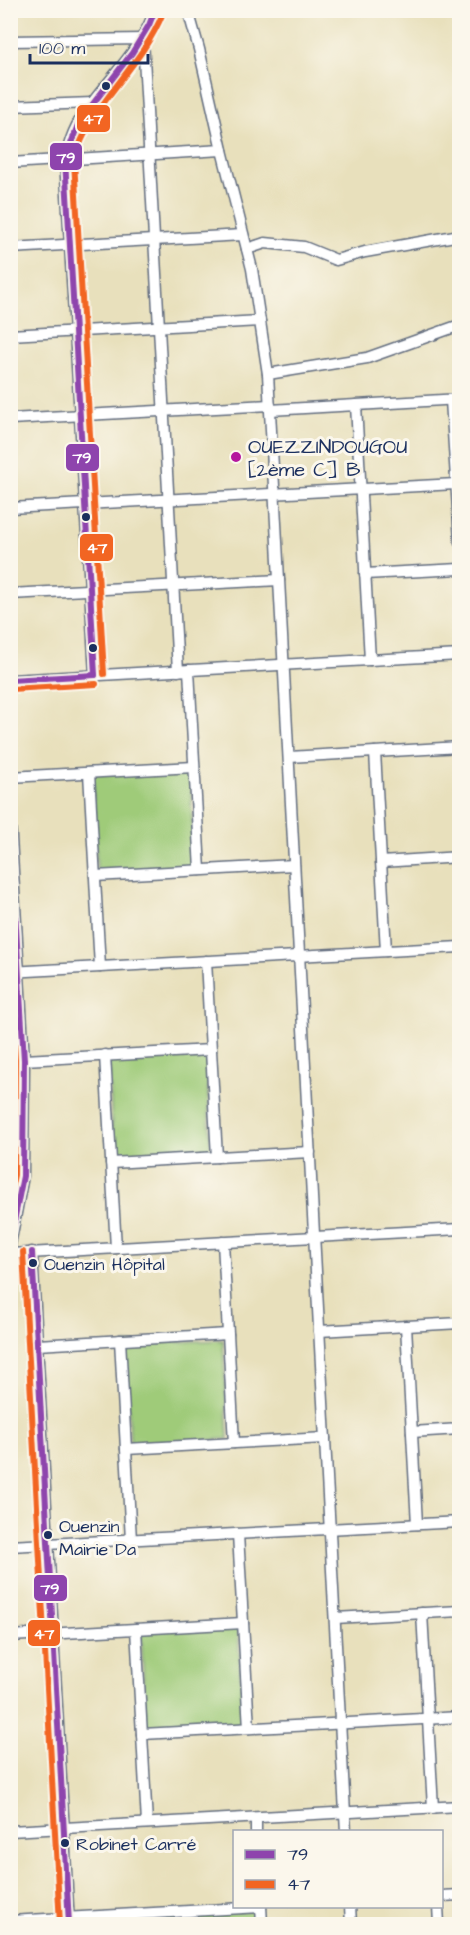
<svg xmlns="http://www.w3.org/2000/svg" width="470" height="1935" font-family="'Architects Daughter',sans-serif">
	<rect width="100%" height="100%" fill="#fbf7ec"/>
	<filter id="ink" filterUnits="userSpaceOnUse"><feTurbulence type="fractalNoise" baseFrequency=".0167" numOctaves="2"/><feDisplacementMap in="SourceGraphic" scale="12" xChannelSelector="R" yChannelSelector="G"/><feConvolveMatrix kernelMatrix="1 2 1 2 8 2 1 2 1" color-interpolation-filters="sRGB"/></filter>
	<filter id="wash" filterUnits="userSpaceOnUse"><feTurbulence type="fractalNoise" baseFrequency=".008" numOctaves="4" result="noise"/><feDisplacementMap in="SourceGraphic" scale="24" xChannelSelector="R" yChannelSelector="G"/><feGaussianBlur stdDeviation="1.35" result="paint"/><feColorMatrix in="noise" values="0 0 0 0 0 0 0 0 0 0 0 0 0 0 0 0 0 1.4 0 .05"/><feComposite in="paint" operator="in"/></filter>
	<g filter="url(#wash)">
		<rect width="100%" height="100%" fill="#e8e0bc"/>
		<g fill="#9fcb79" stroke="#5d7d6c" stroke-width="1.5">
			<path d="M190 769 194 868 97 873 92 773Z"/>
			<path d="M206 1054 211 1153 113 1158 109 1058Z"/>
			<path d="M223 1340 228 1439 130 1444 126 1344Z"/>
			<path d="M238 1626 243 1726 146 1730 141 1630Z"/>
			<path d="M254 1911 255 1924H158L157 1915Z"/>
		</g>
	</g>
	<g filter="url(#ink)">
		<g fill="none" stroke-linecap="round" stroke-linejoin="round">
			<g stroke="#636d7f" stroke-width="13">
				<g id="minor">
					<path d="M188 10 199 49 222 150 252 269 268 374 346 1832"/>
					<path d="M10 41 143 39 178 671"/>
					<path d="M10 106 93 103"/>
					<path d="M10 163 222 150"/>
					<path d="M10 248 243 235"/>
					<path d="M247 249 265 243 304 247 336 260 365 252 460 235"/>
					<path d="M10 335 260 321"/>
					<path d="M268 374 367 358 460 325"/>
					<path d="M451 400 460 542"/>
					<path d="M356 405 370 660"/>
					<path d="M270 410 460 399"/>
					<path d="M10 419 270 405"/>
					<path d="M10 508 456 484"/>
					<path d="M365 574 460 569"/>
					<path d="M10 594 279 580"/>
					<path d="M189 670 200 870"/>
					<path d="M95 675 65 160C69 145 73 130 82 117 106 81 141 52 155 10"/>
					<path d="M10 680 460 655"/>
					<path d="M375 752 386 951"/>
					<path d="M289 757 460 747"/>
					<path d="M89 773 100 967"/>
					<path d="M10 777 194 767"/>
					<path d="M10 820 24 1060 23 1176 10 1245"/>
					<path d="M381 862 460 857"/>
					<path d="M95 876 294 865"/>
					<path d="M206 961 217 1157"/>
					<path d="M10 972 460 947"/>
					<path d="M105 1055 116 1248"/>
					<path d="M24 1060 211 1050"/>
					<path d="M111 1163 310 1152"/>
					<path d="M223 1242 234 1443"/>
					<path d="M32 1252 69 1924"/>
					<path d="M10 1254 460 1229"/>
					<path d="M406 1326 417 1524"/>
					<path d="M319 1331 460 1323"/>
					<path d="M120 1340 131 1540"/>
					<path d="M37 1345 228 1334"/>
					<path d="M412 1432 460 1429"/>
					<path d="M126 1449 325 1438"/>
					<path d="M238 1534 249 1728"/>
					<path d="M10 1546 460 1522"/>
					<path d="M422 1613 433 1808"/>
					<path d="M335 1618 460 1611"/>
					<path d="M136 1629 147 1823"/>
					<path d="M10 1636 243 1623"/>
					<path d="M142 1734 460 1717"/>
					<path d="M256 1818V1832"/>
					<path d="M10 1831 460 1806"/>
					<path d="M442 1896 460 1895"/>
					<path d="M261 1906 262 1924"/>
					<path d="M350 1906 351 1924"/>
					<path d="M438 1906 439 1924"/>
					<path d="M10 1921 261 1907"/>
				</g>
			</g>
			<use href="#minor" stroke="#fff" stroke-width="10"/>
			<g stroke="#fbf7ec" stroke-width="10">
				<g id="bus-1">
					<path d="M95 675 65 160 79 122 132 53 149 25 155 10"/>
					<path d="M10 680 95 675"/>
					<path d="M10 829 24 1060 23 1176 10 1242"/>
					<path d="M32 1252 69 1924"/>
				</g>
			</g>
			<g stroke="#fbf7ec" stroke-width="10">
				<g id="bus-2">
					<path d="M104 674 74 161C90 103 140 70 163 13"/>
					<path d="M11 689 96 684"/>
					<path d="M10 983 15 1060 14 1175 10 1194"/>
					<path d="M23 1252 60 1924"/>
				</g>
			</g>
			<use href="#bus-1" stroke="#8e44ad" stroke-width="6"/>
			<use href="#bus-2" stroke="#f26522" stroke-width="6"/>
		</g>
	</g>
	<g fill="#1b2f5e" stroke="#fbf7ec" stroke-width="2">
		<circle cx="106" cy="86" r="5"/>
		<circle cx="86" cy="517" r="5"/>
		<circle cx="93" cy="648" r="5"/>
		<circle cx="33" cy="1263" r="5"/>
		<circle cx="48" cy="1535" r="5"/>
		<circle cx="65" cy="1843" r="5"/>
	</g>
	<circle fill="#b5179e" stroke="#fbf7ec" stroke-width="2" cx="236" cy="457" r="6"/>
	<g text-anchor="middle" stroke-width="6" stroke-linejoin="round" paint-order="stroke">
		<g font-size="18" fill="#1b2f5e" stroke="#fbf7ec" text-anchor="start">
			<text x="44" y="1270">Ouenzin Hôpital</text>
			<text x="59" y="1532">Ouenzin<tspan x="59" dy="23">Mairie Da</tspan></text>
			<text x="76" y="1850">Robinet Carré</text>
		</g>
		<g font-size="20" fill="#1b2f5e" stroke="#fbf7ec" text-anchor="start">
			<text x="248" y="453">OUEZZINDOUGOU<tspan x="248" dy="23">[2ème C] B</tspan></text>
		</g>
	</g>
	<g stroke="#fbf7ec" stroke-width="2">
		<rect x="76" y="104" width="35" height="29" rx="6" fill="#f26522"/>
		<rect x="49" y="142" width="34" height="29" rx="6" fill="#8e44ad"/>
		<rect x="65" y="443" width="35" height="29" rx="6" fill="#8e44ad"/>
		<rect x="79" y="533" width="35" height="29" rx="6" fill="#f26522"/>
		<rect x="33" y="1574" width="35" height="28" rx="6" fill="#8e44ad"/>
		<rect x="27" y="1619" width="34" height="28" rx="6" fill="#f26522"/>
	</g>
	<g font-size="16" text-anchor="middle" font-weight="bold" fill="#fff">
		<text x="93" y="124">47</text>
		<text x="66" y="163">79</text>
		<text x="82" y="463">79</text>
		<text x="97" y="553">47</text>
		<text x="50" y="1594">79</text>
		<text x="44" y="1639">47</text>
	</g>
	<rect width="470" height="1935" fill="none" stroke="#fbf7ec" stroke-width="36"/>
	<rect x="233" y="1830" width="210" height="78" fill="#fbf7ec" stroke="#a1a7b3" stroke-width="1.5"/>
	<rect x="245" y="1850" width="30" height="9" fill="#8e44ad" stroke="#a1a7b3" stroke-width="1.5"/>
	<text x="287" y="1860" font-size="18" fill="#1b2f5e">79</text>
	<rect x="245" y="1880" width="30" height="9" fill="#f26522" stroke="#a1a7b3" stroke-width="1.5"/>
	<text x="287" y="1890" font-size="18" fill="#1b2f5e">47</text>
	<path d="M30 54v9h118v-9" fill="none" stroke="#1b2f5e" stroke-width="3"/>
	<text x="39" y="54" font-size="18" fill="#1b2f5e" stroke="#fbf7ec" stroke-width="4.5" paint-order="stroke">100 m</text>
</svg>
